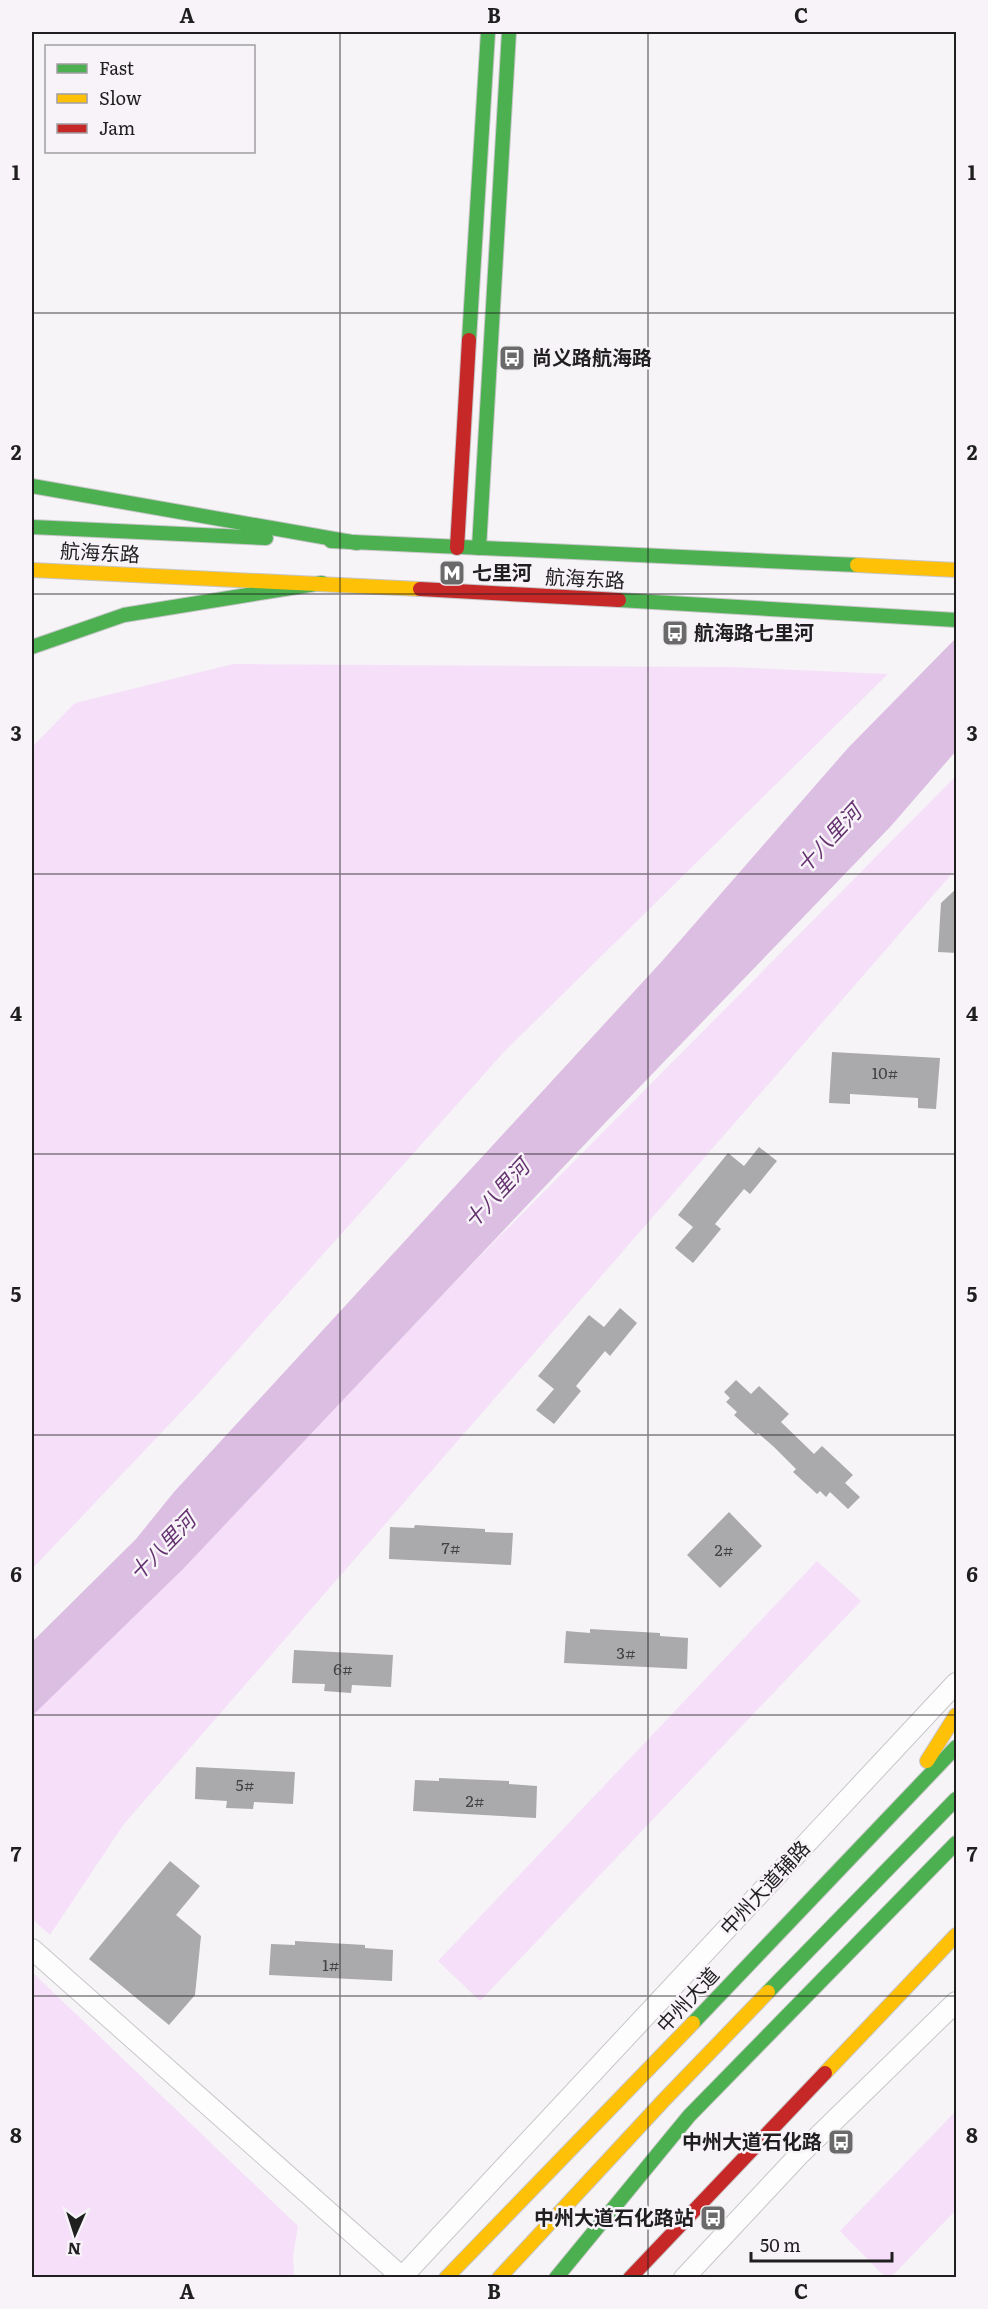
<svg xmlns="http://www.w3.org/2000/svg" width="988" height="2309" font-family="Literata,'Noto Sans SC',serif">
	<rect width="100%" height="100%" fill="#f6f4f7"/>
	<g fill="#f5dff9">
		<path d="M233 664 730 667 888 674 503 1053 201 1391 32 1569V747L75 703Z"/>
		<path d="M956 776V869L123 1825 50 1935 32 1919V1708Z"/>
		<path d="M817 1561 861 1601 480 2001 438 1961Z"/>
		<path d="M32 1972 298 2226 293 2256 294 2277H32Z"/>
		<path d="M956 2111V2210L891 2277H885L840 2231Z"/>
	</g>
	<path fill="#dcbee2" d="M956 638V751L891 826 605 1123 183 1569 32 1716V1642L136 1539 174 1492 663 960 848 748Z"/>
	<g fill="#aaa9ab">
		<path d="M957 888V953L938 952 941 903Z"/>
		<path d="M832 1052 940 1058 936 1109 918 1108V1098L850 1094V1104L829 1103Z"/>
		<path d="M759 1147 777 1161 750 1194 744 1189 715 1224 721 1229 693 1263 675 1248 693 1227 678 1215 728 1153 744 1166Z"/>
		<path d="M620 1308 637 1323 610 1356 605 1351 576 1386 581 1391 554 1424 536 1410 554 1389 538 1376 589 1315 604 1327Z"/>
		<path d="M736 1380 751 1394 759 1386 789 1414 781 1422 814 1454 822 1446 853 1475 845 1483 860 1497 848 1509 830 1492 826 1497 820 1491 817 1494 793 1472 796 1469 774 1447 758 1433 756 1435 734 1415 737 1412 726 1402 730 1398 724 1392Z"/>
		<path d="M729 1512 762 1546 720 1588 687 1555Z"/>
		<path d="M415 1525 485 1529V1532L513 1533 511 1565 389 1559 390 1527 414 1528Z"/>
		<path d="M590 1629 660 1633V1636L688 1638 687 1669 564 1663 566 1631 590 1633Z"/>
		<path d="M294 1650 393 1655 391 1687 352 1685 351 1693 324 1691 325 1684 292 1683Z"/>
		<path d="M196 1767 295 1772 293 1804 254 1802 253 1809 226 1808 227 1801 195 1799Z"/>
		<path d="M439 1778 509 1781V1784L537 1786 536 1818 413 1811 415 1780 439 1781Z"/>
		<path d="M170 1861 200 1886 176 1915 201 1936 195 1995 169 2025 89 1959Z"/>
		<path d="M295 1941 365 1945V1948L393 1950 392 1981 269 1975 271 1944 295 1945Z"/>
	</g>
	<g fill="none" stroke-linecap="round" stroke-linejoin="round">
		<g stroke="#c7c6c8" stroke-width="22">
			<g id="street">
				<path d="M32 1949 402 2277 956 1683"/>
				<path d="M684 2278 801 2153 956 2002"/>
			</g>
		</g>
		<g stroke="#c7c6c8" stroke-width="16">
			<g id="fast">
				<path d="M469 340 488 32"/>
				<path d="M32 486 357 543"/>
				<path d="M32 527 266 538"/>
				<path d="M331 541 857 565"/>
				<path d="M479 548 509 32"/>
				<path d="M619 600 956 620"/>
				<path d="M32 647 124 615 322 583"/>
				<path d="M768 1992 956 1799"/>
				<path d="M693 2023 956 1747"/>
				<path d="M556 2278 689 2116 956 1843"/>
			</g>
		</g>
		<g stroke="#c7c6c8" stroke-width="16">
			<g id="slow">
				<path d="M857 565 956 570"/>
				<path d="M32 570 420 589"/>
				<path d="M927 1761 956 1715"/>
				<path d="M825 2073 956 1935"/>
				<path d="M446 2278 693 2023"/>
				<path d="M499 2278 663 2101 768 1992"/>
			</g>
		</g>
		<g stroke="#c7c6c8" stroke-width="16">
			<g id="jam">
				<path d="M457 548 469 340"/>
				<path d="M420 589 619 600"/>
				<path d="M630 2278 825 2073"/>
			</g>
		</g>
		<use href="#street" stroke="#fefdfe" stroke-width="20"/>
		<use href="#fast" stroke="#4caf50" stroke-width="14"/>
		<use href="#slow" stroke="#ffc107" stroke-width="14"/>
		<use href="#jam" stroke="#c62828" stroke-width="14"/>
	</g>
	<path fill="none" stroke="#201f20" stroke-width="1.5" stroke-opacity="0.55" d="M340 32V2278M648 32V2278M32 313H956M32 594H956M32 874H956M32 1154H956M32 1435H956M32 1715H956M32 1996H956"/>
	<defs>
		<g id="bus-square" transform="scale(1.35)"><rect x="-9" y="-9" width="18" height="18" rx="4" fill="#6b6a6b" stroke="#f7f3f8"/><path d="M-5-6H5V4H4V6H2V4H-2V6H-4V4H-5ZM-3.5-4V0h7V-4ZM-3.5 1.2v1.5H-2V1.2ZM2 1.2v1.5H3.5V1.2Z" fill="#fff"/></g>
		<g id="metro-square" transform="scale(1.35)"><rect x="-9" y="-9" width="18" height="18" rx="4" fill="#6b6a6b" stroke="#f7f3f8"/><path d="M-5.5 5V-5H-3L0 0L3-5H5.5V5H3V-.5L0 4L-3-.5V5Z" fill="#fff"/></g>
	</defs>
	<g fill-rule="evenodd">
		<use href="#bus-square" x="512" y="358"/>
		<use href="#metro-square" x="452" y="573"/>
		<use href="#bus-square" x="675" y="633"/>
		<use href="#bus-square" x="841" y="2142"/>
		<use href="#bus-square" x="713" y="2218"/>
	</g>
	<g text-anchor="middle" stroke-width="5" stroke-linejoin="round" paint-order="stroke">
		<g font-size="16" fill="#424243">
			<text x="885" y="1079">10#</text>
			<text x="451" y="1554">7#</text>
			<text x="724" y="1556">2#</text>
			<text x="626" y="1659">3#</text>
			<text x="343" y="1675">6#</text>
			<text x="245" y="1791">5#</text>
			<text x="475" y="1807">2#</text>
			<text x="331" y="1971">1#</text>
		</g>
		<g font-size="20" font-weight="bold" fill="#201f20" stroke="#f7f3f8" text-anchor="start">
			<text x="532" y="365">尚义路航海路</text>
			<text x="472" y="580">七里河</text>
			<text x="694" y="640">航海路七里河</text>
			<text x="822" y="2149" text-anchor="end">中州大道石化路</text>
			<text x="694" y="2225" text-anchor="end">中州大道石化路站</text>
		</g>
		<g font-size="20" fill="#201f20" stroke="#f7f3f8">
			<text transform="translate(100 553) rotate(3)" y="7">航海东路</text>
			<text transform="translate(585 579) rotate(3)" y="7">航海东路</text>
			<text transform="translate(765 1888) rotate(-47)" y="7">中州大道辅路</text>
			<text transform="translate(688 2000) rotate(-47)" y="7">中州大道</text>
		</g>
		<g font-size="21" font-style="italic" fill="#64326f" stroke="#f7f3f8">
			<text transform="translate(829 839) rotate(-47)" y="7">十八里河</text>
			<text transform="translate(497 1194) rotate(-47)" y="7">十八里河</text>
			<text transform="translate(163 1547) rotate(-46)" y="7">十八里河</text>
		</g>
	</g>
	<rect width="988" height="2309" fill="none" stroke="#f7f3f8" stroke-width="66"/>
	<rect x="45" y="45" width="210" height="108" fill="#f7f3f8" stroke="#a19ea2" stroke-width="1.5"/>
	<rect x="57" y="64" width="30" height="9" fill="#4caf50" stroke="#a19ea2" stroke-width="1.5"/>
	<text x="99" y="75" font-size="18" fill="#201f20">Fast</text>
	<rect x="57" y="94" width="30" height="9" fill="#ffc107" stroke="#a19ea2" stroke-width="1.5"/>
	<text x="99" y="105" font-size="18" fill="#201f20">Slow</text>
	<rect x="57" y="124" width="30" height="9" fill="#c62828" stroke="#a19ea2" stroke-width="1.5"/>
	<text x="99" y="135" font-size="18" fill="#201f20">Jam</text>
	<g transform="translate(75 2234) rotate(183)" stroke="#f7f3f8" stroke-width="4.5" paint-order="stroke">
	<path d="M0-4.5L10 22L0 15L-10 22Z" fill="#201f20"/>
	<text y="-9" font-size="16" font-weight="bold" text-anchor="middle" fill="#201f20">N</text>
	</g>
	<path d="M751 2252v9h141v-9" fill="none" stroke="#201f20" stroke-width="3"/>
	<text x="760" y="2252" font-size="18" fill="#201f20" stroke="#f7f3f8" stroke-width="4.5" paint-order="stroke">50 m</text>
	<rect x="33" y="33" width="922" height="2243" fill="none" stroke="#201f20" stroke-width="2"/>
	<g font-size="20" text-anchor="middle" font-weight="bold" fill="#201f20">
		<text x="187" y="23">A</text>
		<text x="494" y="23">B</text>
		<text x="801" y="23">C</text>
		<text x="16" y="180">1</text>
		<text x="972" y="180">1</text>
		<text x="16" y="460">2</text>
		<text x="972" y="460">2</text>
		<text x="16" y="741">3</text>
		<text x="972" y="741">3</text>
		<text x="16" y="1021">4</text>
		<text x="972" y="1021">4</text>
		<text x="16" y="1302">5</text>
		<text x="972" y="1302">5</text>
		<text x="16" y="1582">6</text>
		<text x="972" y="1582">6</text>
		<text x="16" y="1862">7</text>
		<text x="972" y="1862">7</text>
		<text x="16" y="2143">8</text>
		<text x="972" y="2143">8</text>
		<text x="187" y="2299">A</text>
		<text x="494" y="2299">B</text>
		<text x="801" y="2299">C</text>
	</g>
</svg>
